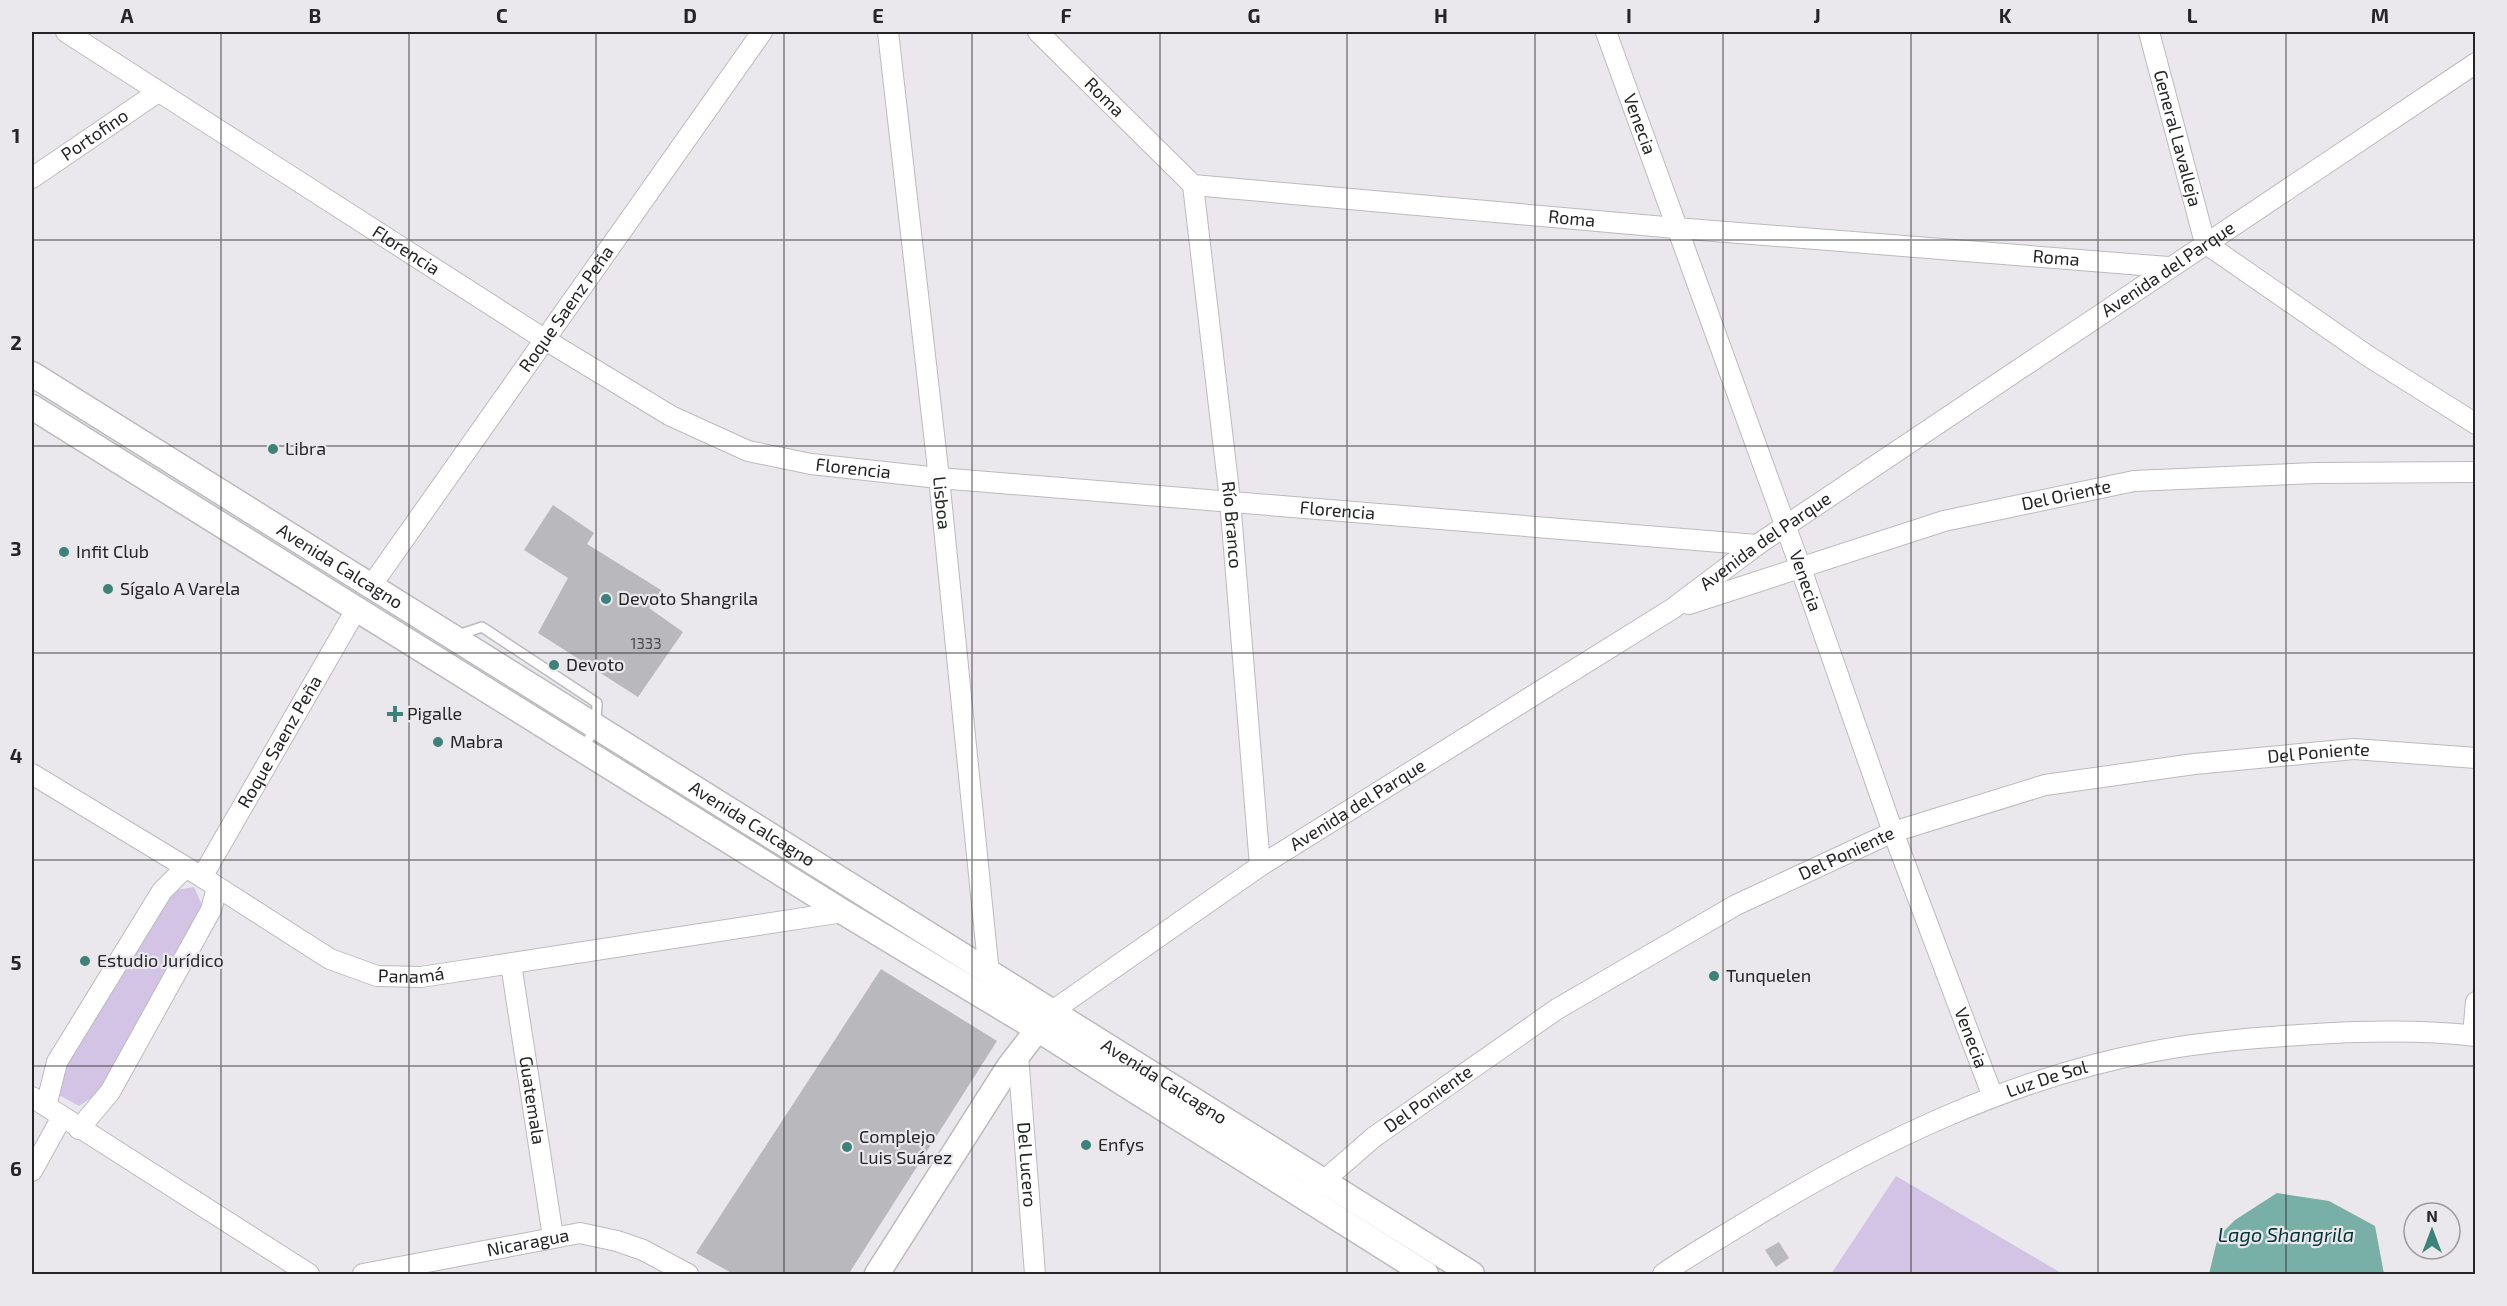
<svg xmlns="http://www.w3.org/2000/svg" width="2507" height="1306" font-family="'Exo 2',sans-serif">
	<rect width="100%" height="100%" fill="#eae8ed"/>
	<g fill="#d3c4e6">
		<path d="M194 887 202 905 97 1094 79 1106 59 1095 62 1072 175 890Z"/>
		<path d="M1896 1176 2063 1274H1831Z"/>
	</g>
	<path fill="#78afa6" d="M2277 1193 2329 1201 2375 1226 2384 1274H2209L2218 1237 2235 1220Z"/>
	<g fill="#b9b8bc">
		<path d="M553 505 594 533 587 544 661 590 649 608 683 632 638 697 538 633 568 578 524 550Z"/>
		<path d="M881 969 997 1041 848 1275H735L696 1253Z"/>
		<path d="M1779 1242 1789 1258 1776 1267 1765 1250Z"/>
	</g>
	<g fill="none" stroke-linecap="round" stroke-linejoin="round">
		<g stroke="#bcbabe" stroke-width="12">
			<path id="service" d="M455 636 482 627 597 703 596 728 582 749"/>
		</g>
		<g stroke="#bcbabe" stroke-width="22">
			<g id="minor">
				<path id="s1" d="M66 32 544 339 671 416 748 451 811 464 939 478 1757 545"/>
				<path id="s2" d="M888 32 939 478 989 974"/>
				<path id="s3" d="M1038 32 1193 185 1676 228 2168 267"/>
				<path id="s4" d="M1606 32 1800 566 1893 832 1993 1097"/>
				<path id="s5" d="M2149 32 2205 243 2368 356 2476 424"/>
				<path id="s6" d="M32 178 158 92"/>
				<path id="s7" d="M1193 185 1230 500 1260 866"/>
				<path id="s8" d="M371 586 762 32"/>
				<path id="s9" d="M1689 604 1944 521 2134 481 2316 473 2476 472"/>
				<path id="s10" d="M32 774 202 877 330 959 377 976 421 977 843 912"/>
				<path id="s11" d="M202 877 357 608"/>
				<path id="s12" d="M511 964 553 1237"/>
				<path id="s13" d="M1051 1012 1260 866 1672 609 1757 545 2476 63"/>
				<path d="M2473 1035 2476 1002"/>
				<path id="s14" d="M1018 1055 1035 1274"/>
				<path d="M32 1097 309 1274"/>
				<path d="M46 1106 57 1062 162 891 185 868"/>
				<path d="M79 1129 110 1092 211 910 217 888"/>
				<path d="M32 1171 62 1117"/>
				<path id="s15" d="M1313 1190 1374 1137 1557 1009 1736 905 1893 832 2045 785 2194 764 2354 749 2476 758"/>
				<path id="s16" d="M363 1274 580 1233 617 1241 643 1250 688 1274"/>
				<path id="s17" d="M1663 1274C1691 1254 1722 1237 1751 1219 1874 1144 2008 1079 2150 1052 2200 1042 2249 1038 2299 1035 2357 1031 2418 1029 2476 1036"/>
			</g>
		</g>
		<g stroke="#bcbabe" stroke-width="27">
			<g id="tertiary">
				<path id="s18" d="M32 374 1472 1274"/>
				<path d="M32 407 843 912 1037 1029 1426 1274"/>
				<path d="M877 1274 1008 1068 1047 1017"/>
			</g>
		</g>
		<use href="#service" stroke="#fff" stroke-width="9"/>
		<use href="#minor" stroke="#fff" stroke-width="20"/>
		<use href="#tertiary" stroke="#fff" stroke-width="24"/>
	</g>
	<path fill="none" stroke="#252426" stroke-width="1.5" stroke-opacity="0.55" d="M221 32V1274M409 32V1274M596 32V1274M784 32V1274M972 32V1274M1160 32V1274M1347 32V1274M1535 32V1274M1723 32V1274M1911 32V1274M2098 32V1274M2286 32V1274M32 240H2476M32 446H2476M32 653H2476M32 860H2476M32 1066H2476"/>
	<g fill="#3d8278" stroke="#eae8ed" stroke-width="2">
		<circle cx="273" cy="449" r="6"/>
		<circle cx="64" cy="552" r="6"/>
		<circle cx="108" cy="589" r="6"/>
		<circle cx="606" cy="599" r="6"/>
		<circle cx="554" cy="665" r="6"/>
		<path d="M392 705h6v6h6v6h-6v6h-6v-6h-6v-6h6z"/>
		<circle cx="438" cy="742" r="6"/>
		<circle cx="85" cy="961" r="6"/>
		<circle cx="1714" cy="976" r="6"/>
		<circle cx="1086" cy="1145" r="6"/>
		<circle cx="847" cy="1147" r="6"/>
	</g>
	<g text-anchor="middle" stroke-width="4.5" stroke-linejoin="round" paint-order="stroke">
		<g font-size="15" fill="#4a494c">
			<text x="646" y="649">1333</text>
		</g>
		<g font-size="18" fill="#252426" stroke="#eae8ed">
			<text dy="6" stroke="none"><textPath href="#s3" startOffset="93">Roma</textPath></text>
			<text dy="6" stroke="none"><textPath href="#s4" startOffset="98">Venecia</textPath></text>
			<text dy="6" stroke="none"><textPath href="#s6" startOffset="76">Portofino</textPath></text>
			<text dy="6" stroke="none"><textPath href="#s5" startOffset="110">General Lavalleja</textPath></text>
			<text dy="6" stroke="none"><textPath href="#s3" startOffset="598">Roma</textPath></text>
			<text dy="6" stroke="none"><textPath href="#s1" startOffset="404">Florencia</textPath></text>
			<text dy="6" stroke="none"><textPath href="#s3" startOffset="1084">Roma</textPath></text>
			<text dy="6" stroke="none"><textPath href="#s13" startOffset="1342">Avenida del Parque</textPath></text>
			<text dy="6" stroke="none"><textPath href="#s8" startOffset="339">Roque Saenz Peña</textPath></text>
			<text dy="6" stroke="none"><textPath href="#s1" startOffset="908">Florencia</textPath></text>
			<text dy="6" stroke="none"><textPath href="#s9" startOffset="393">Del Oriente</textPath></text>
			<text dy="6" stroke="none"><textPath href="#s2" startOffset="474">Lisboa</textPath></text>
			<text dy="6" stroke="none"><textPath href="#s1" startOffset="1394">Florencia</textPath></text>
			<text dy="6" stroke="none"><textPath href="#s7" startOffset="342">Río Branco</textPath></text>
			<text dy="6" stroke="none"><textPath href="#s13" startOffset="856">Avenida del Parque</textPath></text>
			<text dy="6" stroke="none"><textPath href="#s18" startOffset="363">Avenida Calcagno</textPath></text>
			<text dy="6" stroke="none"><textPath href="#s4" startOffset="584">Venecia</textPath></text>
			<text dy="6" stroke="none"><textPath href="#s11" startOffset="156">Roque Saenz Peña</textPath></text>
			<text dy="6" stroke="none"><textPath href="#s15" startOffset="1119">Del Poniente</textPath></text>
			<text dy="6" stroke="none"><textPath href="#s13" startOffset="370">Avenida del Parque</textPath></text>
			<text dy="6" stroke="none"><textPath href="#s18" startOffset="849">Avenida Calcagno</textPath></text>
			<text dy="6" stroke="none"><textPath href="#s15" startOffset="633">Del Poniente</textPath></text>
			<text dy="6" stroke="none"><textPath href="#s10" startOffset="435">Panamá</textPath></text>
			<text dy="6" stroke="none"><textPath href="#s4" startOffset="1070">Venecia</textPath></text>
			<text dy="6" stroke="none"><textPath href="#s17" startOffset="432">Luz De Sol</textPath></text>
			<text dy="6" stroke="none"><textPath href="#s18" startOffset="1335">Avenida Calcagno</textPath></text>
			<text dy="6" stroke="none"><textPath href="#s15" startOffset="147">Del Poniente</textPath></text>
			<text dy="6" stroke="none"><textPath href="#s12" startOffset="138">Guatemala</textPath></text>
			<text dy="6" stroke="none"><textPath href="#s14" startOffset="110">Del Lucero</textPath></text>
			<text dy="6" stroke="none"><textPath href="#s16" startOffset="168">Nicaragua</textPath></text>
		</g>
		<g font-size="18" fill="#252426" stroke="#eae8ed" text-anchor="start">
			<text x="285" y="455">Libra</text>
			<text x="76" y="558">Infit Club</text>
			<text x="120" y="595">Sígalo A Varela</text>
			<text x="618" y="605">Devoto Shangrila</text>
			<text x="566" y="671">Devoto</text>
			<text x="407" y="720">Pigalle</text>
			<text x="450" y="748">Mabra</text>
			<text x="97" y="967">Estudio Jurídico</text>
			<text x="1726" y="982">Tunquelen</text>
			<text x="859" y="1143">Complejo<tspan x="859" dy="21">Luis Suárez</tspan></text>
			<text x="1098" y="1151">Enfys</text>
		</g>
		<g font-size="20" font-style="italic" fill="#003630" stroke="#eae8ed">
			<text x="2286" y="1242">Lago Shangrila</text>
		</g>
	</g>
	<rect width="2507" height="1306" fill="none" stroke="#eae8ed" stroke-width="66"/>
	<g transform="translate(2432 1231)"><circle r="28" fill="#eae8ed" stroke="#9b9a9d" stroke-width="1.5"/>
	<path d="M0-4.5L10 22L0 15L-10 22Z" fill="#3d8278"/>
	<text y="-9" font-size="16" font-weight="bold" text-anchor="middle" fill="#252426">N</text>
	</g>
	<rect x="33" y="33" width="2441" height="1240" fill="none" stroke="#252426" stroke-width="2"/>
	<g font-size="20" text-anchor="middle" font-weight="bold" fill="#252426">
		<text x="127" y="23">A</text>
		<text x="315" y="23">B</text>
		<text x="502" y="23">C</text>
		<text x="690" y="23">D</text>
		<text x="878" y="23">E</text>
		<text x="1066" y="23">F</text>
		<text x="1254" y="23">G</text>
		<text x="1441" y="23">H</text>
		<text x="1629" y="23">I</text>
		<text x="1817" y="23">J</text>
		<text x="2005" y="23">K</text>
		<text x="2192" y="23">L</text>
		<text x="2380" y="23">M</text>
		<text x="16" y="143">1</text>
		<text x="16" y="350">2</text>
		<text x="16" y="556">3</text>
		<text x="16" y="763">4</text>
		<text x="16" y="970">5</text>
		<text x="16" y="1176">6</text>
	</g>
</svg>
